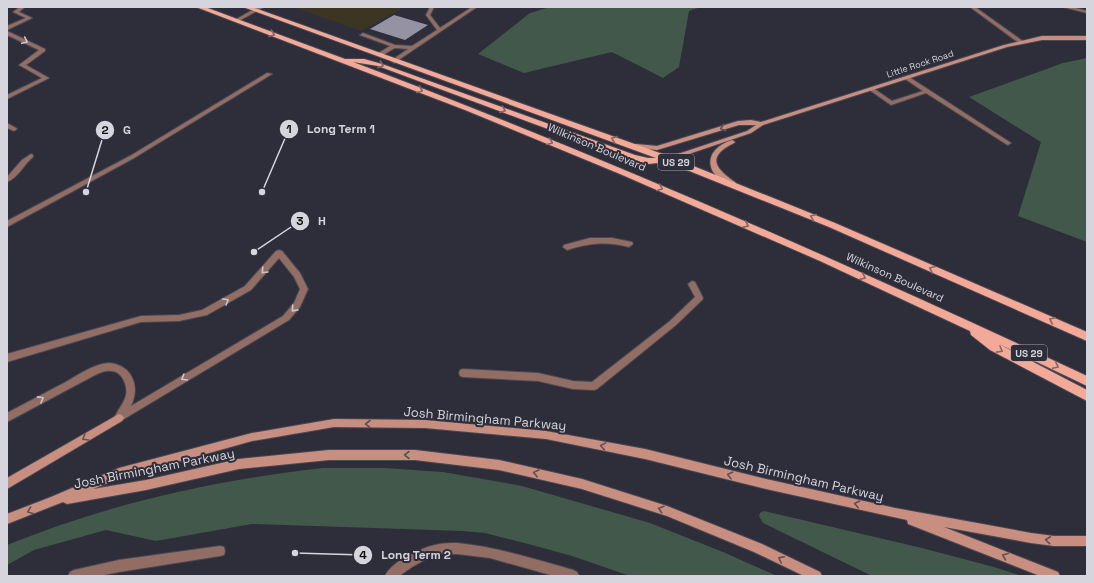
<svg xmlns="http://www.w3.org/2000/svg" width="1094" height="583" font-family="'Space Grotesk',sans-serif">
	<rect width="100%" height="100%" fill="#2e2d3a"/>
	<path fill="#3d3524" d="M292 7H404L362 31Z"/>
	<g fill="#41584a">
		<path d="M550 7H701L689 11 679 67 663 78 612 52 524 73 478 54 530 13Z"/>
		<path d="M1087 58V242L1018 216 1041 142 969 97 1063 63Z"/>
		<path d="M323 468H385L443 472 522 486 650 523 723 552 777 576H630L572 556 532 545 485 533 463 531 252 524 156 541 106 530 34 550 7 565V545C108 504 214 480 323 468Z"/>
		<path d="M764 511 922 548 994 567 1022 576H872L763 523 759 516 760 513Z"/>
	</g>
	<path fill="#9492a3" d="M394 15 428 25 405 40 370 29Z"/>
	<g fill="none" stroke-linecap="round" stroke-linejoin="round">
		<g stroke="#494854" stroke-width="2">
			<g id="lane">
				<path d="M20 7H25L19 12 32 18 7 30V26L26 18 13 12Z"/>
				<path d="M258 7H264L237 22 233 21Z"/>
				<path d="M430 7H434L430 15 440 28 472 7H477L394 63 391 61 392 60 408 49 395 48 381 56H377V54L390 46 360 35 363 33 395 45 412 46 437 30 426 15Z"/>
				<path d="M7 31 45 49V51L26 65 49 78 7 99V95L42 78 19 65 39 50 7 35Z"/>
				<path d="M267 73 272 74 134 158 7 227V221L130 156Z"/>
				<path d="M907 76 909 77 1011 143 1008 145 1006 144 926 93 891 105 868 89 873 88 892 101 923 91 905 79V77Z"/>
				<path d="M7 123 16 128 17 129 14 131 7 128Z"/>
				<path d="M31 154 33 155V157C24 164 18 178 7 182V177L22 160Z"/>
				<path d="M590 238H612L632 242 633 244 629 247C607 241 589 243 567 250L563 247 564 245Z"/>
				<path d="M279 250 282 251 300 273 308 289 300 307 289 320 119 422 116 421 114 418C118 410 124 403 126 395 128 386 122 371 111 371 105 370 100 373 95 375L7 422V413C26 403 45 393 64 383 78 375 93 364 109 363 117 363 126 368 130 374 137 385 136 395 131 406L283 316 294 303 300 289 294 277 279 258 251 290 207 315 179 321 141 322 7 362V354L141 316 179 315 202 310 245 286 276 251Z"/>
				<path d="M692 281 695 282 703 298 702 300 676 325 597 389 594 390 573 389 538 381 463 377 460 376 459 373 460 370 463 369 538 373 573 381 592 382 670 321 695 297 688 284Z"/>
				<path d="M457 543C497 547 535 559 573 570L577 572 579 576H554L490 558 457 554H442L428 558 412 567 399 576H385C391 562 421 548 435 545 442 543 450 543 457 543Z"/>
				<path d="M220 546 224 547 225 551 224 555 220 556 119 572 99 576H68L70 572 74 570 119 560Z"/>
			</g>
		</g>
		<g stroke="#494854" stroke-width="2">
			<g id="street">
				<path d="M970 7H975L1024 42 1019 43Z"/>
				<path d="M1063 7H1071L1087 11V13Z"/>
			</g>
		</g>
		<g stroke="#494854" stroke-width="2">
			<g id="secondary">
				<path d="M1042 36H1087V40H1042L1007 47 763 125 751 133 668 161 666 160V158L747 131 756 125H739L657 150 636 148 633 146 636 144 657 146 738 121 751 120 761 122 1004 45Z"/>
				<path d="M732 140 735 142 734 143C707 156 714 168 735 182L736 184 733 186C705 177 701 150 732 140Z"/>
				<path d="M119 414 122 415 124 418 122 421 7 489V478Z"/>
				<path d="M334 419 425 420 546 431 645 449 766 479 895 508 1031 533 1054 536H1087V546H1054L1031 543 944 527 1058 572 1060 576H1040L908 524 907 520 766 489 645 459 546 439 425 428 334 427 252 441 120 478 93 489 146 480 239 459 329 450H415L499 460 582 479 667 506 762 544 820 572 822 576H804L754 552 667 516 582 489 499 470 415 460H329L239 469 146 490 67 504 63 502 7 524V514L51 497 119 468 252 433Z"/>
			</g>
		</g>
		<g stroke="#494854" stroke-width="2">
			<path id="primary" d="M196 7H205L345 59H364L382 64 635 155 648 158H656L243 7H252L671 157 835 223 1087 332V341L829 227 667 162 648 164 629 159 378 66 353 62C603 156 846 263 1087 376V386L999 344 1087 390V401L990 350 971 335 970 331 820 261 620 174 465 110Z"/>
		</g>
		<use href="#lane" fill="#916d64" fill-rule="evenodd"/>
		<use href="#street" fill="#916d64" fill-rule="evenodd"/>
		<use href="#secondary" fill="#c88f81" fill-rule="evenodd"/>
		<use href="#primary" fill="#f3a998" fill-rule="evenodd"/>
	</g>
	<defs><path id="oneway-chevron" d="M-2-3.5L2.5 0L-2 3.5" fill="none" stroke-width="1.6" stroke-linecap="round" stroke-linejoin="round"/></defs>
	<g stroke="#876564">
		<use href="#oneway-chevron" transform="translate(272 34) rotate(21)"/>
		<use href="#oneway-chevron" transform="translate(381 65) rotate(19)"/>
		<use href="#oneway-chevron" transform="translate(420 90) rotate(21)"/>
		<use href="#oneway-chevron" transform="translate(503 110) rotate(20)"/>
		<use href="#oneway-chevron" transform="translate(614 139) rotate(-160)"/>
		<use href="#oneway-chevron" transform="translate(550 142) rotate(22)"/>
		<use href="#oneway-chevron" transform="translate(660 188) rotate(23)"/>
		<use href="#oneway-chevron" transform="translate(813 217) rotate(-157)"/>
		<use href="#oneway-chevron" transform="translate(746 225) rotate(24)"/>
		<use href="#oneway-chevron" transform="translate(932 269) rotate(-157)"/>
		<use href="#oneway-chevron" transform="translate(863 277) rotate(24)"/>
		<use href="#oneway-chevron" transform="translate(1052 320) rotate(-155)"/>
		<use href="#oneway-chevron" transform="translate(1000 350) rotate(29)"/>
		<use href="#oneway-chevron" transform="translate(1056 366) rotate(25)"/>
	</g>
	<g stroke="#ccc5cc">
		<use href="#oneway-chevron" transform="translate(25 41) rotate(25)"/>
		<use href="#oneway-chevron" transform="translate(264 271) rotate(133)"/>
		<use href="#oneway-chevron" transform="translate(226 301) rotate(-30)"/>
		<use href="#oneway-chevron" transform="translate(294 309) rotate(132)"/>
		<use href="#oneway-chevron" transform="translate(184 378) rotate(149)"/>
		<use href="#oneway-chevron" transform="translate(41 399) rotate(-29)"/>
	</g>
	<g stroke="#644f53">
		<use href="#oneway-chevron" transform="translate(723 128) rotate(163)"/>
		<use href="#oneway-chevron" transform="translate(368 424) rotate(-180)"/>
		<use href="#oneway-chevron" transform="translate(85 438) rotate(149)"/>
		<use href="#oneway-chevron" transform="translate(603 446) rotate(-169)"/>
		<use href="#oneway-chevron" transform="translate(407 455) rotate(-180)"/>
		<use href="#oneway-chevron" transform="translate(536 473) rotate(-167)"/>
		<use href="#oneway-chevron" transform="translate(730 475) rotate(-166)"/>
		<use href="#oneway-chevron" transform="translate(857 504) rotate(-168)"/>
		<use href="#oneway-chevron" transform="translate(661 509) rotate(-162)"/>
		<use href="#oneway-chevron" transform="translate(30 511) rotate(159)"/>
		<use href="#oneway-chevron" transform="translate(1048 540) rotate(-174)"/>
		<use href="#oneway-chevron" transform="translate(1005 556) rotate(-158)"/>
		<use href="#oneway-chevron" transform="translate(781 559) rotate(-154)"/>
	</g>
	<g text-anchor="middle" stroke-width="4" stroke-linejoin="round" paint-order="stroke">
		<g font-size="9" fill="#d6d5de" stroke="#2e2d3a">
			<text transform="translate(920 64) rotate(-18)" y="3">Little Rock Road</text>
		</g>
		<g fill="#2e2d3a" stroke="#a4a3ad" stroke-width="1">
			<rect x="658" y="154" width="36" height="16" rx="3"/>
			<rect x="1011" y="345" width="36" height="16" rx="3"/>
		</g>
		<g font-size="10" font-weight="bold" fill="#d6d5de">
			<text x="676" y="166">US 29</text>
			<text x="1029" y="357">US 29</text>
		</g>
		<g font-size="11" fill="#d6d5de" stroke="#2e2d3a">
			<text transform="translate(597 147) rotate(23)" y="4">Wilkinson Boulevard</text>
			<text transform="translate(895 277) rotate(24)" y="4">Wilkinson Boulevard</text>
		</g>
		<g font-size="13" fill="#d6d5de" stroke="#2e2d3a">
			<text transform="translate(485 418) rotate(5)" y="5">Josh Birmingham Parkway</text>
			<text transform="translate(154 468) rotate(-11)" y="5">Josh Birmingham Parkway</text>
			<text transform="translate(804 478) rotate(13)" y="5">Josh Birmingham Parkway</text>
		</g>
	</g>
	<path fill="none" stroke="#d6d5de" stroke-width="1.5" d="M262 192L289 129M86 192L105 130M254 252L300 221M295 553L363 555"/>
	<g fill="#d6d5de" stroke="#2e2d3a" stroke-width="1.5">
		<circle cx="262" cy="192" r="4"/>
		<circle cx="86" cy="192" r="4"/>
		<circle cx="254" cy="252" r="4"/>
		<circle cx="295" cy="553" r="4"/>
		<circle cx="289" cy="129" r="10"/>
		<circle cx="105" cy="130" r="10"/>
		<circle cx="300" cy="221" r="10"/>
		<circle cx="363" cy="555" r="10"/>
	</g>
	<g font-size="12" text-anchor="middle" font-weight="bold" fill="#111">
		<text x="289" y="133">1</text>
		<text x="105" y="134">2</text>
		<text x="300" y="225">3</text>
		<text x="363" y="559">4</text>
	</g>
	<g font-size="12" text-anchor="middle" font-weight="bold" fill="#d6d5de" stroke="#2e2d3a" stroke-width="4" stroke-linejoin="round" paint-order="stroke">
		<text x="341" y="133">Long Term 1</text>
		<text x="127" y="134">G</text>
		<text x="322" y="225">H</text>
		<text x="416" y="559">Long Term 2</text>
	</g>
	<rect width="1094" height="583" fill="none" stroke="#d6d5de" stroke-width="16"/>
</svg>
